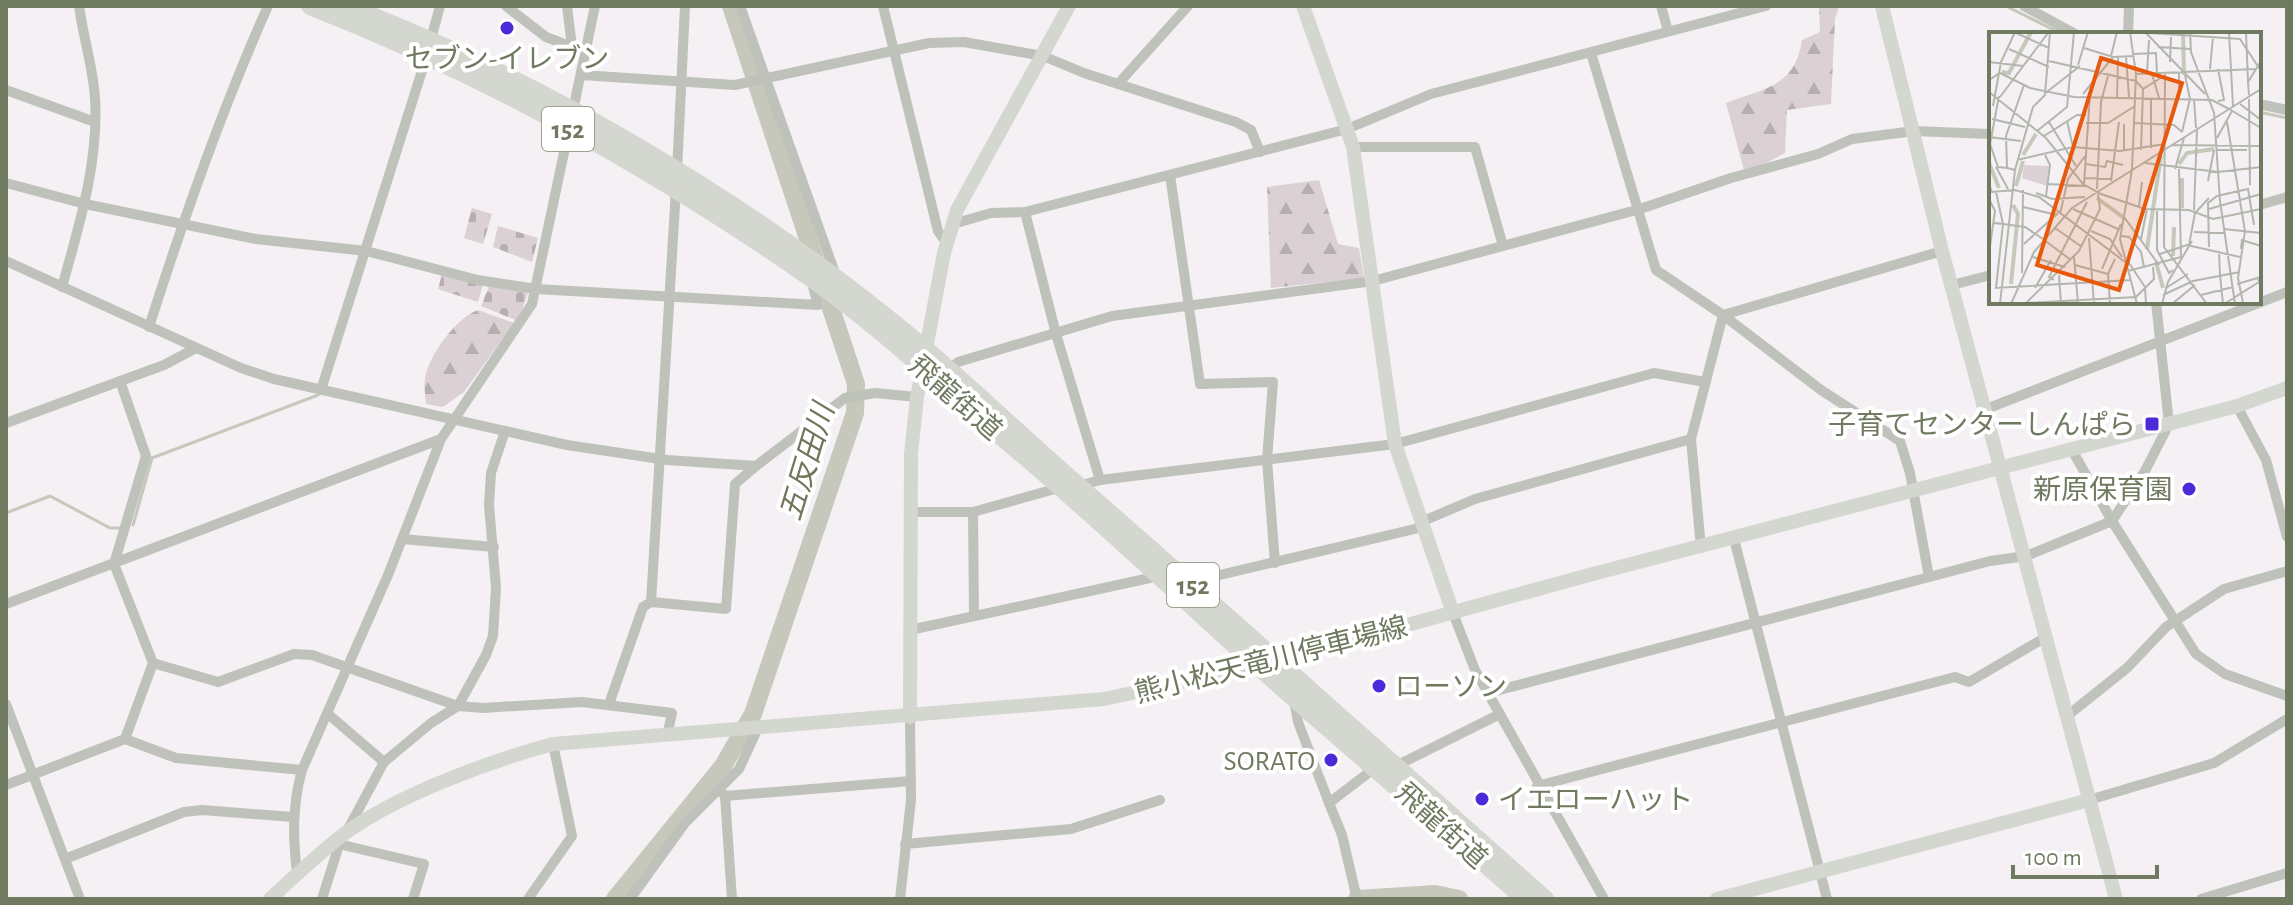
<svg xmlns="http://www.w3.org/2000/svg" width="2293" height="905" font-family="'Alegreya Sans','Noto Sans JP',sans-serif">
	<defs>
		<pattern id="forest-firs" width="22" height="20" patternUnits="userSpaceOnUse" patternTransform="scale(2)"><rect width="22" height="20" fill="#dbd1d5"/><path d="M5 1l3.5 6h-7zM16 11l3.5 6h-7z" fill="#b6afb0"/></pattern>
		<pattern id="cemetery-stones" width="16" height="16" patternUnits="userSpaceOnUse" patternTransform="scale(2)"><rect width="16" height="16" fill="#dbd1d5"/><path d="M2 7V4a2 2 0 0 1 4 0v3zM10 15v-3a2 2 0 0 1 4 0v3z" fill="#b6afb0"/></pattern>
	</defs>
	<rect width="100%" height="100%" fill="#f4f0f4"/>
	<g fill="url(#forest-firs)">
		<path d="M1819 6H1839L1835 19 1831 104 1787 110 1785 153 1745 174 1726 103C1765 88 1795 87 1802 40L1820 32Z"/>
		<path d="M1319 180 1338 244 1359 248 1364 278 1271 288 1267 187Z"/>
		<path d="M478 310 514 323 464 392 443 407 426 404C425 396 424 386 425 378 428 356 457 317 478 310Z"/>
	</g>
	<g fill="url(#cemetery-stones)">
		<path d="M472 208 492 214 483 244 464 238Z"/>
		<path d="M498 226 538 238 532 262 493 247Z"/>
		<path d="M442 274 483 284 478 302 438 289Z"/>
		<path d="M490 284 528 293 518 321 481 306Z"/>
	</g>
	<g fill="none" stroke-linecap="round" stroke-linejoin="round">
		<g stroke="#c5c8ba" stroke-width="3">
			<path d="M2006 6 2062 34"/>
			<path d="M2259 112 2287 118"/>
			<path d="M6 513 50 496 110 528H123"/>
			<path d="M133 525 152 458 318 395"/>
		</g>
		<g stroke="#c5c8ba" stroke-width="18">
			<path d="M615 899 723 766 753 714 855 413 856 384 731 6"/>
			<path d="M1357 899 1435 894 1459 899"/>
		</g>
		<g stroke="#bfc2ba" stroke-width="10">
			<path d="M506 6 546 37 586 52"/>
			<path d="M567 6 572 47"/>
			<path d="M740 6 836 276"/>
			<path d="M883 6 938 231 947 244"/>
			<path d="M1661 6 1668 31"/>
			<path d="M2024 6 2075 34"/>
			<path d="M2128 34 2129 6"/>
			<path d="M431 39 440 6"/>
			<path d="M1591 53 1656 270 1723 315 1821 390 1900 441 1910 473 1929 577"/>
			<path d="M581 75 735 85 929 43 964 42 1043 56 1084 73 1236 122 1251 130 1260 152"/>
			<path d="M1118 84 1188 6"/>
			<path d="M6 90 95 122"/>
			<path d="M2259 104 2287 110"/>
			<path d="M1353 147H1475L1503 246"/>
			<path d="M677 171 685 6"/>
			<path d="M1170 175 1200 384 1273 382 1267 460 1275 563"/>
			<path d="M6 183 85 204 256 239 366 251 478 280 536 289 818 305 811 280"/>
			<path d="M2259 205 2287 197"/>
			<path d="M1025 212 1056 334 1100 480"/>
			<path d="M953 224 991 213 1025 212 1347 129 1431 94 1766 6"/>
			<path d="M6 261 241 368 274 379 567 445 667 460 756 466 845 398 875 393 917 397"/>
			<path d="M1952 285 1991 275"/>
			<path d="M62 287C79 226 99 162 95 98 93 67 83 36 79 6"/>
			<path d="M1723 315 1942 251"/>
			<path d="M149 327C184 217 221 111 268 6"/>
			<path d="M949 370 958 362 1112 316 1373 281 1640 209 1731 178 1818 154 1852 139 1914 131 1991 134"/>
			<path d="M120 381 146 456 114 564 153 663 125 739"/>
			<path d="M321 390 427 55"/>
			<path d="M2237 406 2266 460 2287 537"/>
			<path d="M1986 409 2287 292"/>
			<path d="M6 423 164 365 196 348"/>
			<path d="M2072 450 2112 521 2145 471 2169 424 2156 302"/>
			<path d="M1079 486 1100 480 1395 444 1654 373 1705 382"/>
			<path d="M910 512H973L1062 487"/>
			<path d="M973 512 974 616"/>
			<path d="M1421 522 1475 499 1691 439"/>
			<path d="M402 539 494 547"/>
			<path d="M1734 539 1827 899"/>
			<path d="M1701 548 1691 439 1723 315"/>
			<path d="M1190 582 1423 527"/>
			<path d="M651 602 726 609 735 484 756 466"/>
			<path d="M6 604 441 439"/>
			<path d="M1453 613 1475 670 1604 899"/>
			<path d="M910 630 1159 576"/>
			<path d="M153 663 218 682 294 654 312 655 458 706 483 708 582 702 672 713 667 736"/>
			<path d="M1488 693 1990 561 2026 556 2112 521 2196 654 2225 674 2287 696"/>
			<path d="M1294 700 1298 722 1329 803"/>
			<path d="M6 704 80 899"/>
			<path d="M609 704 643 607 651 602 676 189"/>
			<path d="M328 714 384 762"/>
			<path d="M2067 716 2127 668 2166 627 2224 589 2287 571"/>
			<path d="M1396 766 1500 714"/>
			<path d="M6 785 125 739 176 758 302 770"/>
			<path d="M1537 786 1955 677 1969 682 2046 637"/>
			<path d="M719 789 725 796 911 781"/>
			<path d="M725 796 732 899"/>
			<path d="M2089 800 2214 763 2287 719"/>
			<path d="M347 831 384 762 431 723 458 706 486 655 493 636 496 588 489 505 491 473 505 431"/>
			<path d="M334 843 424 864 413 899"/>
			<path d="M905 844 1071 829 1160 800"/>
			<path d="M65 859 184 812 202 810 293 817"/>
			<path d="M297 874C293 838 292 806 302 770L388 575 441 439 532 304 595 6"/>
			<path d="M322 899 339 845"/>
			<path d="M528 899 572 836 553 744"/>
			<path d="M630 899 685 823 739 769 758 728"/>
			<path d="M900 899 911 800 910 717"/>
			<path d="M1357 899 1342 835 1329 803 1376 767"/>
			<path d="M2201 899 2287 873"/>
		</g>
		<g stroke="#d4d7d0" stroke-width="14">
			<path d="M1303 6 1353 147 1395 444 1453 613"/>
			<path d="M1882 6 1942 251 2116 899"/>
			<path d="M910 717 911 454 917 397 944 253 957 210 1069 6"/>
			<path d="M270 899C294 877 318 854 344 834 397 795 490 761 553 744L1104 699 1258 666 1589 575 2237 406 2287 388"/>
			<path d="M1717 899 2089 800"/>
		</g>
		<g stroke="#d4d7d0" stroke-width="18">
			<path d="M310 6C486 75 656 170 811 278 884 329 948 392 1016 449 1100 520 1179 595 1260 668 1347 746 1437 821 1525 899"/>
			<path d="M347 6C546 83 747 201 912 338 970 386 1024 439 1081 488 1237 624 1391 762 1545 899"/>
		</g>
	</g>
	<g fill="#4b2ada" stroke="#fff" stroke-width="3">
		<circle cx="507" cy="28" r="8"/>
		<rect x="2144" y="416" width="16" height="16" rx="4"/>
		<circle cx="2189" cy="489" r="8"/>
		<circle cx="1379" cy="686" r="8"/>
		<circle cx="1331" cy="760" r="8"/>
		<circle cx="1482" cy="799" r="8"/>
	</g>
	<g text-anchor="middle" stroke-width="8" stroke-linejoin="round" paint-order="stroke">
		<g fill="#fff" stroke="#9ba290" stroke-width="2">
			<rect x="542" y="107" width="52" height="44" rx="6"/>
			<rect x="1167" y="563" width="52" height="44" rx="6"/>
		</g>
		<g font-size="26" font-weight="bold" fill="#707a60">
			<text x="568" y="138">152</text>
			<text x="1193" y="594">152</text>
		</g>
		<g font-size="28" fill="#707a60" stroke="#fff" text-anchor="end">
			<text x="507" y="68" text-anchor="middle">セブン-イレブン</text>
			<text x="2136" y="434">子育てセンターしんぱら</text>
			<text x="2173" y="499">新原保育園</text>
			<text x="1395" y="696" text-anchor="start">ローソン</text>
			<text x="1315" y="770">SORATO</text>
			<text x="1498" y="809" text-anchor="start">イエローハット</text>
		</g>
		<g font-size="28" fill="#707a60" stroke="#fff">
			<text transform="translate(956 397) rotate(41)" y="10">飛龍街道</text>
			<text transform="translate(1271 659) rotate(-14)" y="10">熊小松天竜川停車場線</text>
			<text transform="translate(1442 825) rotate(42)" y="10">飛龍街道</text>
		</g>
		<g font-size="30" font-style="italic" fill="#70765a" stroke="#fff">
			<text transform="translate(807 462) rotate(-73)" y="10">五反田川</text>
		</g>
	</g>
	<g transform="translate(1989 32)">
		<rect width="272" height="272" fill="#f4f0f4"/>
		<path d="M35 133 60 134 58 154 33 146Z" fill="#dbd1d5"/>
		<path fill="none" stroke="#c5c8ba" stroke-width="4" d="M194 0 195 43M13 40 20 41 42 0M34 123 47 102M0 131 10 156M190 132 198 121 225 117M27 154 34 129M108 166 135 186M193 176V146M158 217 172 124M184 224 185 195M167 230 174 256M22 252 29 182 24 173"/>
		<path fill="none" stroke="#b3b6ac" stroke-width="2" d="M25 0 60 16M141 0 147 42 143 138 131 207 148 272M146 0 251 7 272 39M201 0 202 20 225 81 231 169 246 272M240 0 244 74M257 0 259 50M157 1 216 62M169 15 201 17M95 16 124 25 145 24M20 17 60 35M144 22 167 21 168 42M122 24 128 0M137 25 140 65M60 29 147 49 154 57M0 30 34 34M181 30 182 5M89 33 99 0M221 37 224 5M229 37 235 68 229 69M158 41 160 8M147 42 267 37M163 42 170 66M176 42 175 215 218 272M0 48 11 41 41 56 85 65 223 68 240 77M59 59 91 34M0 60 57 106 94 152 112 162 156 177 200 178 224 187 272 177M94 62 124 25M260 63 259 50 272 29M10 64 1 112 9 135 18 136M11 65 59 1M128 65 129 26M190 67V40M205 67 207 96M260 67 261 153M251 72 272 88M4 74 12 30 26 0M240 77 272 96M3 87 36 95M78 89 84 115M60 90 87 134M238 90 256 199 249 246 254 271M97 91H119L146 74M145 91 185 93 193 100M135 92V119M271 95 272 142M48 99 78 75 85 0M193 100 201 67 196 43M55 104 88 83H97M0 105 32 109M228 106 243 79M183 113 272 114M162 116V66M152 118 154 57 175 44M228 118H258M56 123 61 133 57 164M28 128 84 115 131 119 176 112M156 131 229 140 272 135M97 132 116 135 118 129 134 133M7 135 19 157M186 137 195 106M26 138 18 136 17 104 35 53M96 146 122 147M122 149 130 90M219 149 225 118M0 152 3 160 26 158 50 165 136 230M59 152 97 154M95 152 101 63M108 157 112 70 119 44M7 160 14 192 36 195 54 207M47 161 63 167 96 165M0 167 6 179 0 221M150 174 153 150M34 175 68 183M84 177 129 197M220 177 272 162M205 178 208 98M168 179V218L180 241 184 238M71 182 79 147 97 123M135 185 170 233M5 191 14 192 7 256 142 248M66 196 93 215M235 197 272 201M102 199 121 207 133 225M205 200 235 201M132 204 140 205 152 220 155 235M100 206 105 272M152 207 158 177M55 208 82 228M35 212 69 181M200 213 206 181 220 166M220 215 219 171 228 164 259 157 265 193M252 217 253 208 272 214M230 219 231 243M171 222 198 213 251 225M44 225 76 235M85 225 89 271M138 228 156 255 157 272M86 233 119 242M113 237 132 192M139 239 192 225 190 137M33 241 34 158M70 243 72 272M231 243 234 272M65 248 60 245 98 170M248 252 272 245M46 256 62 228M177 256 199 242M174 263 204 249 251 240M212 263 244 255M37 271 90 219 111 177 109 162M38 271 147 265 165 247 164 235M11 272 26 138 44 75 56 63 61 0M22 272 45 220 83 176 272 57M121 272 119 242 126 227M173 272 179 250 203 209M183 272 206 253M196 272H228M235 272 270 250 269 245"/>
		<path fill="#e8590c" fill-opacity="0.15" stroke="#e8590c" stroke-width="4" d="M112 26 193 51 130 258 48 233Z"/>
		<rect width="272" height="272" fill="none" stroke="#707a60" stroke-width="4"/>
	</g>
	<rect width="2293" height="905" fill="none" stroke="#707a60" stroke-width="16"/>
	<path d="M2013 865v12h144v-12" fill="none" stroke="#707a60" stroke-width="4"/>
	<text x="2025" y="865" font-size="24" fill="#707a60" stroke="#ffffff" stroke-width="6" paint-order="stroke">100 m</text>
</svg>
